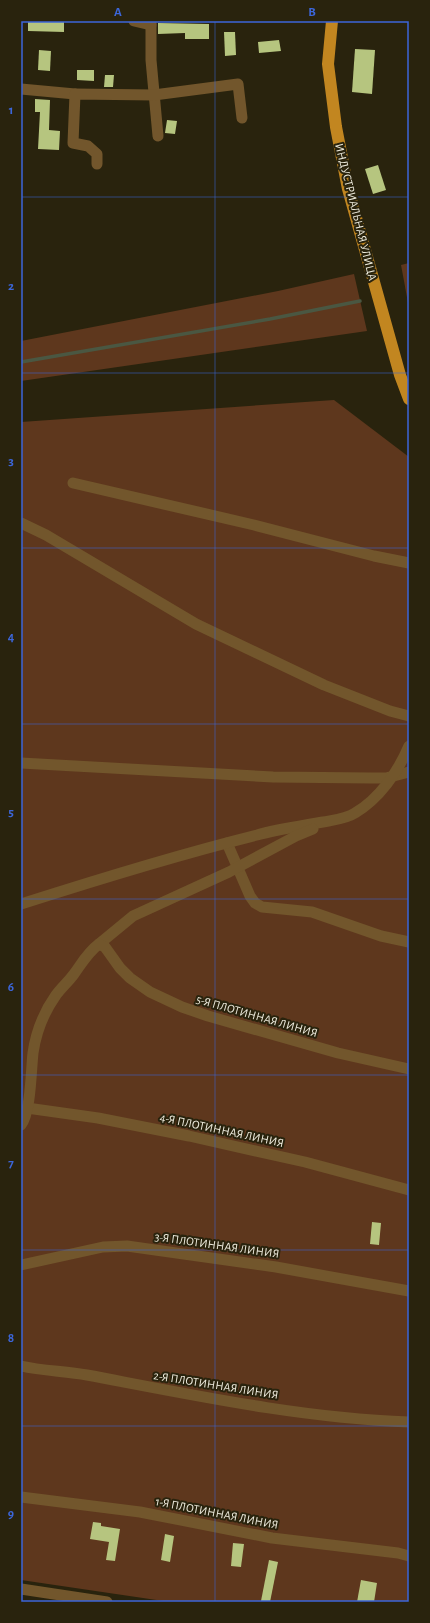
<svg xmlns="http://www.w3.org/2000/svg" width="430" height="1623" font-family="'Alegreya Sans',sans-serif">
	<rect width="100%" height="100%" fill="#29230d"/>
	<g fill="#5e371d">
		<path d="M409 263V308L401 265Z"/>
		<path d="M354 274 367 331 21 381V341L278 291Z"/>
		<path d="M334 400 409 457V1602H170L21 1580V422Z"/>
	</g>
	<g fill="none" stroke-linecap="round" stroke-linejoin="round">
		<path stroke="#4a5742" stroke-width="3.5" d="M21 362 270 319 360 301"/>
	</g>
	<g fill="#b6c57f">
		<path d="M28 21H64V32L28 31Z"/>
		<path d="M158 23 209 24V39H185V33L158 34Z"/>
		<path d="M224 32H235L236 55 225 56Z"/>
		<path d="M279 40 281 51 259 53 258 42Z"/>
		<path d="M355 49 375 50 372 94 352 92Z"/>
		<path d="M39 50 51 51 50 71 38 70Z"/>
		<path d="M77 70H94V81L77 80Z"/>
		<path d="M105 75H114L113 87H104Z"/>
		<path d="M35 99 50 100 49 130 60 131 59 150 38 149 40 112H35Z"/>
		<path d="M167 120 177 121 175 134 165 133Z"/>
		<path d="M378 165 386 190 373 194 365 169Z"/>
		<path d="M372 1222 381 1223 379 1245 370 1244Z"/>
		<path d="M93 1522 101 1523V1526L120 1529 115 1561 106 1560 109 1542 90 1539Z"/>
		<path d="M165 1534 174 1536 170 1562 161 1560Z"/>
		<path d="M233 1543 244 1544 241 1567 231 1566Z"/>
		<path d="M269 1560 278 1562 270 1602 261 1601Z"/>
		<path d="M361 1580 377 1583 374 1602H357Z"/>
	</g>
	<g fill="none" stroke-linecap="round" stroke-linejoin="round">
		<g stroke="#72562c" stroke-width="11">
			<path d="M134 21 151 25"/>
			<path d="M151 21V60L158 136"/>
			<path d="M21 89 75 94"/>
			<path d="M97 164V154L88 146 73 143 75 94 154 95 238 84 242 118"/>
			<path d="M73 483 254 525 374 556 409 563"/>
			<path d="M21 523 46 535 196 624 324 685 390 711 409 716"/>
			<path d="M21 763 273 777 371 778H386L409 772"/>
			<path d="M227 843 250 896 255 903 262 907 312 912 381 936 409 942"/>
			<path d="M21 904C99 879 177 855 257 835 278 829 301 826 323 822 333 820 346 819 355 813 379 799 398 772 409 746"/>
			<path d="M99 944 133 916 229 872 296 836 313 829"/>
			<path d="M27 1108 98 1118 189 1136 305 1162 409 1190"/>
			<path d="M21 1125C31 1112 31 1070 33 1053 36 1032 44 1012 56 995 62 987 69 981 74 974 82 963 88 952 99 944L105 947 120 968 130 978 150 992 182 1007 208 1016 338 1053 409 1069"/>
			<path d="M21 1265 103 1247 127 1246 276 1267 409 1291"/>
			<path d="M21 1366C43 1371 65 1371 87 1375 193 1395 301 1418 409 1422"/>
			<path d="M21 1497 140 1512 272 1538 398 1553 409 1556"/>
			<path d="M21 1589 107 1602"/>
		</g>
		<path stroke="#c28620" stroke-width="12" d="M332 21 328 64 336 127 348 189 400 375 409 399"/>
	</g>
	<path fill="none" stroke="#3c66d9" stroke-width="1" stroke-opacity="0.55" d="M215 21V1602M21 197H409M21 373H409M21 548H409M21 724H409M21 899H409M21 1075H409M21 1250H409M21 1426H409"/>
	<g text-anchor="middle" stroke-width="4" stroke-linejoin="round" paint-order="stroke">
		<g font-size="12" fill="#eeebdd" stroke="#29230d">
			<text transform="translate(356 212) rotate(76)" y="4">ИНДУСТРИАЛЬНАЯ УЛИЦА</text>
			<text transform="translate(257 1016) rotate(16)" y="4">5-Я ПЛОТИННАЯ ЛИНИЯ</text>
			<text transform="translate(222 1130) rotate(12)" y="4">4-Я ПЛОТИННАЯ ЛИНИЯ</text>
			<text transform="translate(217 1245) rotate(8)" y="4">3-Я ПЛОТИННАЯ ЛИНИЯ</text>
			<text transform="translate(216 1385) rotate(9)" y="4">2-Я ПЛОТИННАЯ ЛИНИЯ</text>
			<text transform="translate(217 1513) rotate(11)" y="4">1-Я ПЛОТИННАЯ ЛИНИЯ</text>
		</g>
	</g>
	<rect width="430" height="1623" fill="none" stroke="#29230d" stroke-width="44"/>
	<rect x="22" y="22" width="386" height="1579" fill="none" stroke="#3c66d9" stroke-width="1.5"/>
	<g font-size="13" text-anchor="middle" font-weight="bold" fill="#3c66d9">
		<text x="118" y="16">A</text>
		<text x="312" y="16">B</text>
		<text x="11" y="114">1</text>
		<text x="11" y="290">2</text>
		<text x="11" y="465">3</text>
		<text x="11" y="641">4</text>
		<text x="11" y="816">5</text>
		<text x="11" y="991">6</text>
		<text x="11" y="1167">7</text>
		<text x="11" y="1342">8</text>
		<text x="11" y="1518">9</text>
	</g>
</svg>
